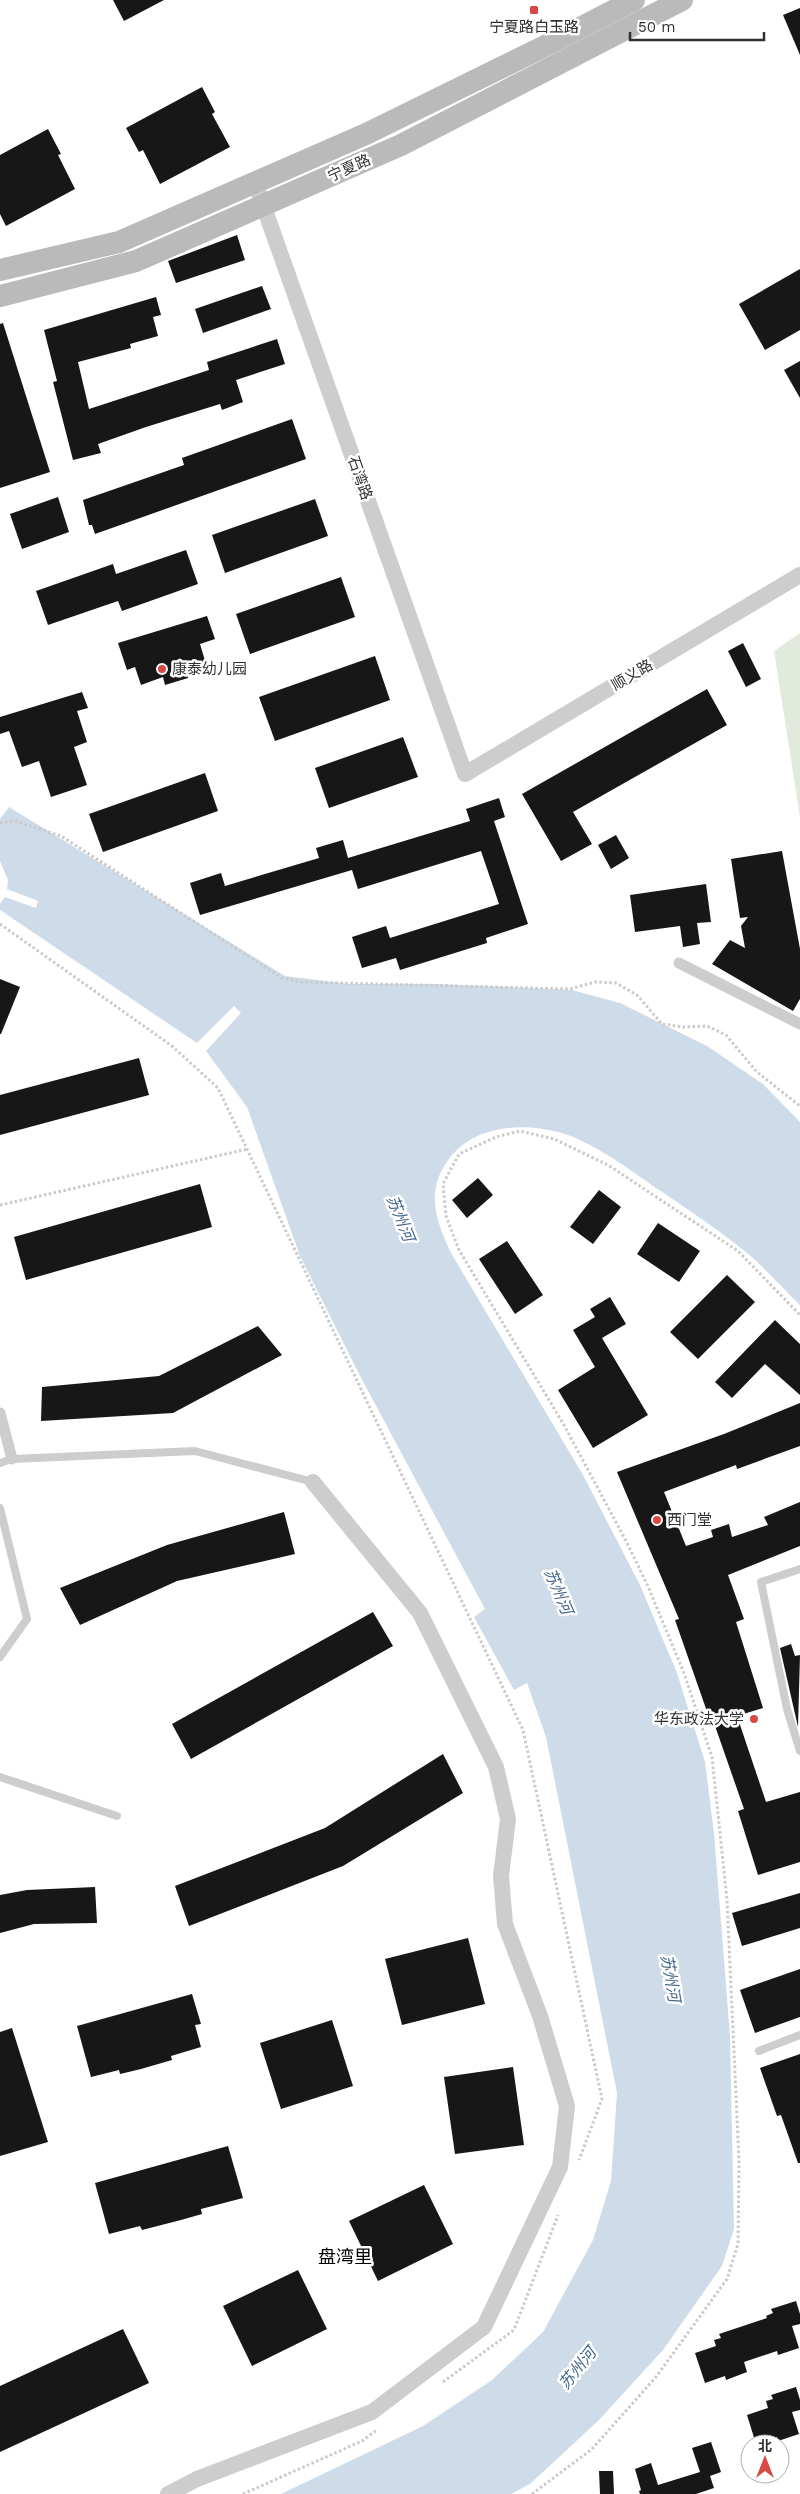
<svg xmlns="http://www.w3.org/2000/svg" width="800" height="2494" font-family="'Work Sans','Noto Sans SC',sans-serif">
	<rect width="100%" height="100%" fill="#fff"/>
	<path fill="#e2e9dd" d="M800 633V817L774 651Z"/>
	<path fill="#cedcea" d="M9 807 285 976 349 984H435L572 990 620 1003 707 1046 763 1084 800 1122V1305C779 1285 760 1262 737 1245 710 1224 681 1205 653 1186 627 1167 589 1140 558 1132 522 1123 478 1125 452 1155 424 1189 435 1218 451 1253L583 1475 640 1585 677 1673 705 1762 714 1833 730 2036 734 2229 722 2266 663 2350 598 2421 530 2484 511 2494H281L423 2426 492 2380 543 2332 593 2240 611 2181 617 2093 546 1737 527 1683 514 1690 474 1617 485 1609 359 1374 300 1256 247 1107 206 1051 241 1013 234 1006 197 1043 0 910V904L5 897 36 908 38 901 7 889 8 880 0 861V819Z"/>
	<g fill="#171717">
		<path d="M113 0H164L124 21Z"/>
		<path d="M800 8V55L783 15Z"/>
		<path d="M202 87 215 112 212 114 230 147 160 184 143 150 139 152 126 128Z"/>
		<path d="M48 129 61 154 58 155 75 189 6 226 0 214V155Z"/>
		<path d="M237 235 245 260 176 283 168 261Z"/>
		<path d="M800 269V330L765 350 739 304Z"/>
		<path d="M262 286 271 309 203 333 195 309Z"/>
		<path d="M156 297 161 315 153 317 158 336 130 344 131 348 78 362 89 409 209 370 207 362 277 339 285 364 236 380 243 402 222 410 220 404 146 427 98 444 101 453 73 460 53 382 57 381 44 330Z"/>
		<path d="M3 323 50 472 0 488V324Z"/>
		<path d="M800 361V398L784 370Z"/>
		<path d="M292 419 306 459 95 534 92 525H89L83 500 184 465 182 458Z"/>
		<path d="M58 497 69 532 22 549 10 514Z"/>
		<path d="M315 499 328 536 225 573 212 535Z"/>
		<path d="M186 550 198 584 122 611 118 601 48 625 36 591 113 564 116 574Z"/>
		<path d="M341 577 355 617 250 654 236 614Z"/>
		<path d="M207 616 215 639 200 644 206 664 186 670 188 678 165 685 163 677 141 685 135 667 127 670 118 643Z"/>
		<path d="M743 643 761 679 746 687 728 651Z"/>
		<path d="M375 656 390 700 275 741 259 697Z"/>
		<path d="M707 689 727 725 573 812 592 844 561 861 522 794Z"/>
		<path d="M82 692 88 708 77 711 87 742 74 747 87 785 51 797 39 761 22 767 9 731 0 734V717Z"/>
		<path d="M403 737 418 777 329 808 315 768Z"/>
		<path d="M205 773 218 811 103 852 89 814Z"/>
		<path d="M499 798 505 817 494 821 528 924 486 938 487 943 400 970 396 958 362 968 352 937 386 926 390 938 499 904 481 851 358 889 352 870 200 915 190 883 221 873 225 886 319 858 316 848 343 840 348 858 470 821 466 809Z"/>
		<path d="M616 835 629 858 611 869 598 845Z"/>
		<path d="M782 851 800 949V999L793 1011 712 964 730 940 745 948 741 926 748 917 740 918 731 859Z"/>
		<path d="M706 884 711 922 697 923 700 944 683 947 680 926 635 932 630 895Z"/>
		<path d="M0 979 20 987 1 1034H0Z"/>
		<path d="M139 1058 149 1095 0 1135V1095Z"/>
		<path d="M478 1178 493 1195 467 1218 452 1200Z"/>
		<path d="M200 1184 212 1227 26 1280 14 1237Z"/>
		<path d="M599 1190 621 1207 593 1244 570 1227Z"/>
		<path d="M658 1223 700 1251 679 1282 637 1254Z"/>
		<path d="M507 1241 543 1295 515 1314 479 1259Z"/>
		<path d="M727 1275 755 1302 698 1359 670 1332Z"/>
		<path d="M610 1297 626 1324 602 1338 648 1415 593 1448 558 1390 595 1367 573 1330 595 1317 590 1309Z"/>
		<path d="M775 1320 800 1344V1395L765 1364 732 1398 715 1382Z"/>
		<path d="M258 1326 282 1355 173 1413 41 1421 42 1387 159 1376Z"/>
		<path d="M800 1403V1446L737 1469 736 1465 664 1492 686 1546 713 1537 711 1530 729 1524 732 1537 768 1525 764 1517 800 1502V1546L728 1575 744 1619 736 1622 763 1708 737 1716 766 1802 800 1792V1862L758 1875 738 1811 744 1809 714 1723H711L675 1620 679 1619 617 1472 724 1434Z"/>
		<path d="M284 1512 295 1554 177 1581 80 1625 60 1588 167 1545Z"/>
		<path d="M373 1612 393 1646 191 1759 172 1724Z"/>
		<path d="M791 1644 795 1656 800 1655 798 1727 780 1648Z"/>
		<path d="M443 1754 463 1793 343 1866 189 1926 175 1886 325 1828Z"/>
		<path d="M95 1887 97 1923 34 1924 0 1933V1895L27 1890Z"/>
		<path d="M800 1893V1928L742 1946 732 1913Z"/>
		<path d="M468 1938 485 2004 402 2025 385 1959Z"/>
		<path d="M800 1969V2017L755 2033 740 1990Z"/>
		<path d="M192 1994 201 2024 195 2025 201 2047 171 2056 172 2060 141 2069 120 2074 119 2070 91 2077 77 2026Z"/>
		<path d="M332 2020 353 2086 281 2109 260 2043Z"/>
		<path d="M12 2028 48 2142 0 2156V2032Z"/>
		<path d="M800 2054V2163H798L781 2115 777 2116 760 2068Z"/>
		<path d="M513 2067 524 2145 455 2154 444 2077Z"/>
		<path d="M228 2146 243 2198 201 2209 202 2214 181 2220 142 2230 140 2226 109 2234 95 2183Z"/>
		<path d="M424 2185 453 2244 378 2281 349 2221Z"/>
		<path d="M298 2270 327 2329 252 2366 223 2306Z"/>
		<path d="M796 2301 800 2314V2324L792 2326 799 2348 778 2355 777 2351 744 2362 747 2372 726 2380 725 2376 705 2383 695 2353 716 2346 714 2340 721 2338 719 2334 767 2318 766 2316 773 2313 771 2309Z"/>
		<path d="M123 2329 149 2383 0 2452V2386Z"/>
		<path d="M796 2387 800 2400V2410L792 2412 799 2434 778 2441 777 2437 756 2444 747 2415 768 2408 766 2401 773 2399 771 2395Z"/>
		<path d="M711 2442 721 2472 710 2476 714 2488 696 2494H640L639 2491 641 2490 635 2469 651 2463 658 2485 700 2472 692 2448Z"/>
		<path d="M599 2471H613L614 2494H600Z"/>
	</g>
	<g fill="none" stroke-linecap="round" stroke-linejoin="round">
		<g stroke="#cacaca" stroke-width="3" stroke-dasharray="2.5 2.5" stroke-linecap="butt">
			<path d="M0 823 15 821 61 836 282 978 302 982 570 989 595 982 616 983 637 995 662 1024 683 1027 707 1026 726 1035 757 1072 800 1106"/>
			<path d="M0 924 172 1046 218 1088 523 1730 602 2099 579 2160"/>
			<path d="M0 1205 248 1149"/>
			<path d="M443 2382 514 2330 558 2215"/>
			<path d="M243 2494 362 2441 377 2430"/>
			<path d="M532 2494 592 2449 656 2377 727 2279 738 2244 739 2161 727 1900 712 1757 684 1673 647 1584 625 1539 564 1425 459 1250 446 1216 443 1184 459 1154 496 1137 520 1131 554 1139 608 1165 738 1251 800 1315"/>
		</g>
		<g stroke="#cdcdcd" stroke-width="8">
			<path d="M0 1463 12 1459 195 1451 313 1482"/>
			<path d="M0 1508 27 1619 0 1657"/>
			<path d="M800 1569 761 1582 787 1709 800 1751"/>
			<path d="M0 1777 117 1816"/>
			<path d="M759 2051 800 2035"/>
		</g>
		<g stroke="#cdcdcd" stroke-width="11">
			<path d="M679 963 800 1024"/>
			<path d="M0 1413 12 1459"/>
		</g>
		<g stroke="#cdcdcd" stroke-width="16">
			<path d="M255 182 465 774 800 575"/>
			<path d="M168 2494 197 2479 372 2412 484 2327 560 2167 567 2106 540 2016 505 1924 501 1876 508 1819 496 1767 420 1613 313 1482"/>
		</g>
		<g stroke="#bababa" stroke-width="22">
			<path d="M0 270 119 242 366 134 553 42 634 0"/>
			<path d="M0 296 136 261 401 145 682 0"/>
		</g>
	</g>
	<g fill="#d74943" stroke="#fff" stroke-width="2">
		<rect x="529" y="5" width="10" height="10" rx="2.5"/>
		<circle cx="162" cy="669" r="5"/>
		<circle cx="657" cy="1520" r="5"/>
		<circle cx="754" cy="1719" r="5"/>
	</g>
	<g text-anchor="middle" stroke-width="5" stroke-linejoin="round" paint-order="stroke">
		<g font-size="15" fill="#303030" stroke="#fff" text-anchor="start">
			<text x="534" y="32" text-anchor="middle">宁夏路白玉路</text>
			<text x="172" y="674">康泰幼儿园</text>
			<text x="667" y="1525">西门堂</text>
			<text x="744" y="1724" text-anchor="end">华东政法大学</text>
		</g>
		<g font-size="15" fill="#303030" stroke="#fff">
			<text transform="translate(349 168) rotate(-24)" y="5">宁夏路</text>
			<text transform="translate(360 478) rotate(71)" y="5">石湾路</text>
			<text transform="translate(632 675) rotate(-31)" y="5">顺义路</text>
		</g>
		<g font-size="16" font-style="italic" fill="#45688c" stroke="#fff">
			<text transform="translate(401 1218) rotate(68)" y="6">苏州河</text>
			<text transform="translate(559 1591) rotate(67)" y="6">苏州河</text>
			<text transform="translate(671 1978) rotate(80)" y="6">苏州河</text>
			<text transform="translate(577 2368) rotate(-51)" y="6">苏州河</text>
		</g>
		<g font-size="18" fill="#000" stroke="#fff">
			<text x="345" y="2263">盘湾里</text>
		</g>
	</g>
	<g transform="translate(765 2459)"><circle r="24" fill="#ffffff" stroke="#acacac"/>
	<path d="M0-4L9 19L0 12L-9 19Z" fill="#d74943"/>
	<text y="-8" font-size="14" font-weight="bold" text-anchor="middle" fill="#303030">北</text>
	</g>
	<path d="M630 32v8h134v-8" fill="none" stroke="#303030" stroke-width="2.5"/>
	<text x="638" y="32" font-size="15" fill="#303030" stroke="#ffffff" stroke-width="4" paint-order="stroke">50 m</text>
</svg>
